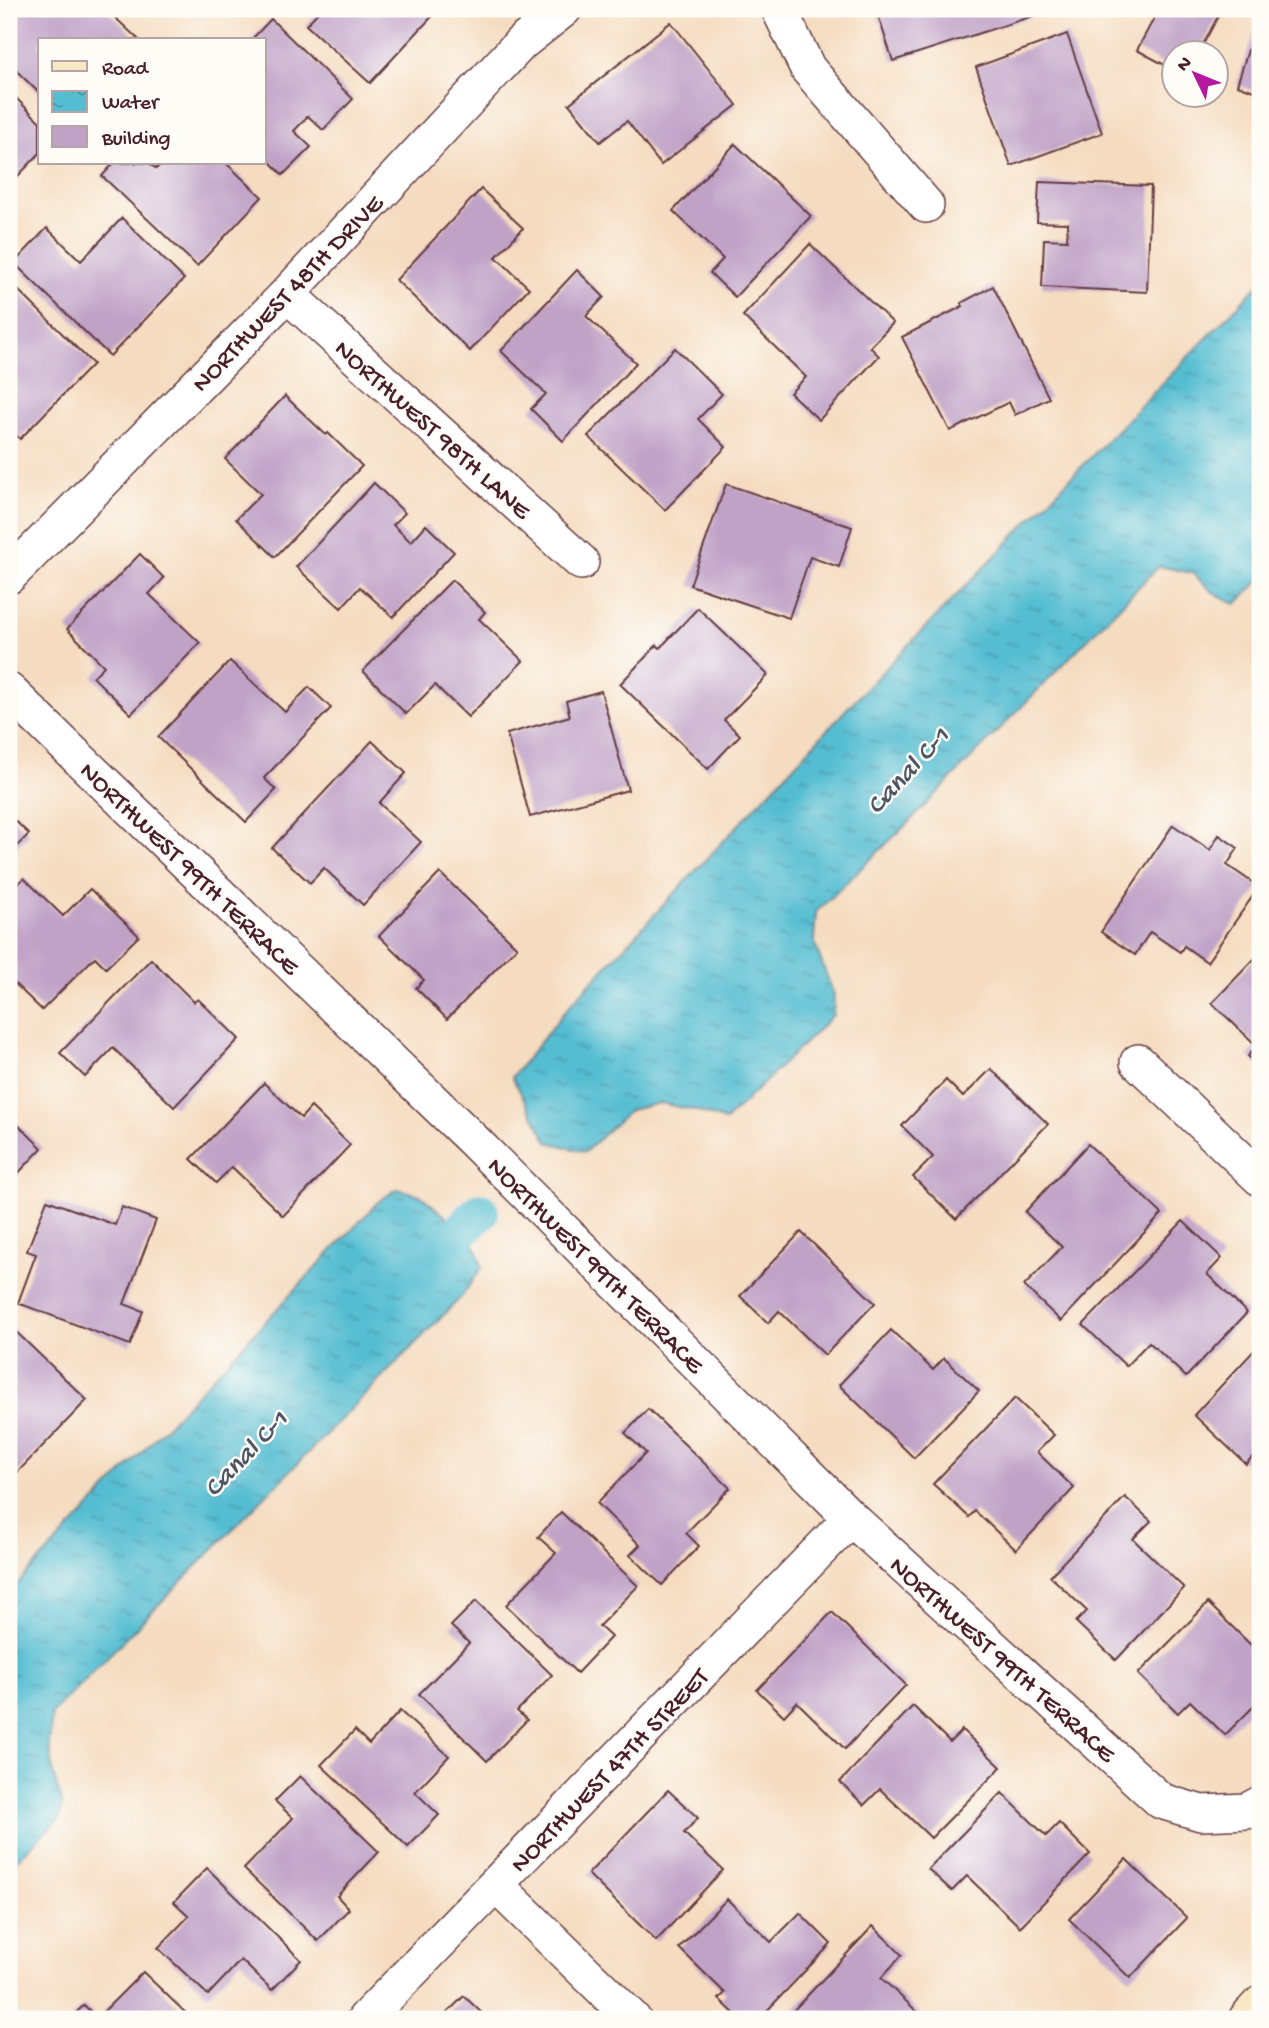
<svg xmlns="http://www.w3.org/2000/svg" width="1269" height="2028" font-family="'Gochi Hand',sans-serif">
	<defs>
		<pattern id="water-ripples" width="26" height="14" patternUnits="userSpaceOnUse" patternTransform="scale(1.75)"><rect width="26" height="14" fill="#54bdd2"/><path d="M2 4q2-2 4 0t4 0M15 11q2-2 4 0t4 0" fill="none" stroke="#4899ab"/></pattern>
	</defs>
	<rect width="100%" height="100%" fill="#fdfcf7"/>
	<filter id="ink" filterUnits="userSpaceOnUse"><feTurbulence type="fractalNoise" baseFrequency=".0143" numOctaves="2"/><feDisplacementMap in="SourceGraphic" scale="14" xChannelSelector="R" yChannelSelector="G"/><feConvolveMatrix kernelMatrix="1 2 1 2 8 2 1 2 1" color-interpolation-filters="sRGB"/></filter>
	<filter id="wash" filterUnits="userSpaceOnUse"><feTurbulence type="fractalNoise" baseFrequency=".00686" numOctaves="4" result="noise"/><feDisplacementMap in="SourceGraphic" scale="28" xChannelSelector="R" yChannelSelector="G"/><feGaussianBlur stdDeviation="1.57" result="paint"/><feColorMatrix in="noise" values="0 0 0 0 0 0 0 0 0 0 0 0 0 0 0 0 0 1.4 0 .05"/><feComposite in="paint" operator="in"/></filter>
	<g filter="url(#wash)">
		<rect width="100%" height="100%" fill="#f5dbbf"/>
		<g fill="url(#water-ripples)" stroke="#4f6e7e" stroke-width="2">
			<path d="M1260 283V580L1236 604 1215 594 1192 573 1159 566 909 822 816 912 814 942 834 995 833 1015 725 1121 698 1111 660 1103 630 1110 585 1152 548 1142 512 1077 571 1004 856 699Z"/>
			<path d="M397 1189 420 1195 444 1215 477 1249 482 1267 462 1296 52 1713 49 1742 53 1773 62 1803 60 1818 9 1867V1593L380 1200Z"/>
		</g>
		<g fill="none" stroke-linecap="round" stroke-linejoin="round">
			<path stroke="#54bdd2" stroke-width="38" d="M423 1267 480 1212"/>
		</g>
		<g id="blocks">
			<g fill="#c0a2c7">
				<path d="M9 9H106L139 40H40V88L37 91 9 63Z"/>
				<path d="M321 9H439L370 83 306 25Z"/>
				<path d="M876 9H1034L1036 15 893 61Z"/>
				<path d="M1159 9H1222L1199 52H1174V70L1137 50Z"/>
				<path d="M1260 13V93L1237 85Z"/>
				<path d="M271 19 353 99 323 130 308 116 294 131 311 147 283 175 264 156V40H251Z"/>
				<path d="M671 22 737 105 661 165 627 121 600 142 569 104Z"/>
				<path d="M1067 34 1102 133 1011 166 976 67Z"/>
				<path d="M9 91 40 122V153L17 177 9 168Z"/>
				<path d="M735 144 811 216 735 297 710 273 723 259 673 211Z"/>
				<path d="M114 163H149L156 169 162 163H226L262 197 197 266 102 176Z"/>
				<path d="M1039 182 1151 186 1147 292 1042 287 1044 239 1067 240 1068 223 1037 222Z"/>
				<path d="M481 189 523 228 496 257 529 288 470 351 396 280Z"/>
				<path d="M122 218 184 279 110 356 14 263 47 228 81 261Z"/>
				<path d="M810 244 893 323 870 347 879 356 819 420 790 393 806 377 743 316Z"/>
				<path d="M577 270 604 297 586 316 636 363 563 441 531 409 546 394 501 351Z"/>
				<path d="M9 281 93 364 20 439 9 429Z"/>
				<path d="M993 286 1049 398 1015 415 1009 402 950 431 902 337 963 306 961 303Z"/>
				<path d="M675 348 722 394 698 419 726 447 665 510 588 436Z"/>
				<path d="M285 396 326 435 328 433 362 466 275 557 236 519 261 494 225 459Z"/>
				<path d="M374 483 405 513 393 525 411 542 426 525 454 552 393 617 360 587 341 608 296 567Z"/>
				<path d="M726 484 852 527 839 567 810 557 789 618 690 585Z"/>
				<path d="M140 554 164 578 149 594 200 643 131 714 93 677 104 666 67 629Z"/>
				<path d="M452 580 485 612 479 619 523 661 468 717 435 685 406 714 363 671Z"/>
				<path d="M698 608 768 675 724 720 740 735 708 769 620 684 657 645 660 648Z"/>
				<path d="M230 661 285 712 309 687 331 708 264 778 276 790 246 822 158 737Z"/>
				<path d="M601 691 628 790 530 817 507 734 570 716 566 701Z"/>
				<path d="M372 741 406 773 379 803 421 842 363 905 324 868 310 883 272 848Z"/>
				<path d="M9 815 29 834 9 854Z"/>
				<path d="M1173 825 1210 850 1219 835 1238 848 1227 865 1259 887 1207 962 1184 946 1180 952 1150 932 1135 955 1101 932Z"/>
				<path d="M440 873 517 947 447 1019 416 988 424 980 379 936Z"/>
				<path d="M24 878 63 916 90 889 139 936 106 968 95 957 42 1010 9 978V893Z"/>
				<path d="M1260 953V1068L1248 1056 1257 1046 1212 1003Z"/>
				<path d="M151 959 194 1002 198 999 239 1039 174 1107 113 1048 85 1077 60 1053Z"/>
				<path d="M991 1069 1048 1124 956 1219 913 1177 933 1157 902 1126 946 1080 963 1097Z"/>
				<path d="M264 1083 301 1118 311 1107 350 1145 283 1216 232 1167 216 1183 191 1159Z"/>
				<path d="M9 1116 42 1148 9 1183Z"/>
				<path d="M1088 1144 1162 1214 1061 1321 1024 1286 1062 1247 1025 1212Z"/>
				<path d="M47 1200 115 1225 122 1207 156 1220 124 1304 143 1311 130 1345 18 1303 36 1254 27 1251Z"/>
				<path d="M1183 1221 1222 1258 1207 1274 1247 1313 1186 1377 1149 1342 1126 1366 1083 1325Z"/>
				<path d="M801 1232 875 1303 825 1355 779 1311 768 1323 740 1296Z"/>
				<path d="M9 1325 87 1400 11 1479 9 1476Z"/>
				<path d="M891 1330 933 1370 944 1358 979 1391 914 1458 839 1385Z"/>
				<path d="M1260 1344V1448L1246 1464 1194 1415Z"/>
				<path d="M1015 1398 1054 1435 1037 1452 1074 1488 1016 1550 975 1511 969 1517 933 1484Z"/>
				<path d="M648 1409 730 1488 686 1533 699 1546 662 1585 630 1555 640 1545 597 1503 646 1453 625 1433Z"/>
				<path d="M1125 1497 1151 1521 1133 1539 1184 1588 1116 1660 1076 1622 1087 1611 1050 1576Z"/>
				<path d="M561 1512 638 1586 599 1626 611 1637 577 1673 506 1605 556 1553 538 1537Z"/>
				<path d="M476 1601 552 1675 517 1711 527 1720 487 1761 419 1694 469 1643 451 1626Z"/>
				<path d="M1208 1603 1257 1651 1260 1648V1700L1225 1735 1190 1701 1178 1713 1138 1674Z"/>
				<path d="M832 1612 906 1685 845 1749 797 1702 784 1716 757 1690Z"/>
				<path d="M913 1706 950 1742 962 1730 1001 1767 931 1838 880 1789 864 1805 840 1782Z"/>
				<path d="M400 1711 449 1756 415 1792 439 1815 408 1847 321 1765 355 1730 369 1744Z"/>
				<path d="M300 1776 379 1852 337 1896 349 1909 318 1941 244 1869 293 1818 275 1801Z"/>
				<path d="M668 1790 698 1818 684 1833 723 1870 656 1941 588 1874Z"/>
				<path d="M1002 1793 1046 1836 1059 1823 1090 1854 1020 1927 967 1876 952 1891 928 1869Z"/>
				<path d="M1126 1859 1187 1918 1130 1978 1069 1919Z"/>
				<path d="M207 1868 301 1960 272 1990 241 1960 208 1995 158 1948 189 1916 174 1902Z"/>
				<path d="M727 1899 771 1942 800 1913 831 1944 759 2019H740L719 1999 725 1993 679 1948Z"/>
				<path d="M873 1926 902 1955 881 1978 925 2019H798L791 2013Z"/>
				<path d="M143 1972 192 2019H70L84 2005 97 2018Z"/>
				<path d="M464 1996 488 2019H441Z"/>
			</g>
		</g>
	</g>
	<g filter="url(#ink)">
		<use href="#blocks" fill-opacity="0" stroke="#643b41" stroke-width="2"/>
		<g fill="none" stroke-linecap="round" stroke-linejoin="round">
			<g stroke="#643b41" stroke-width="38">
				<g id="minor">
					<path d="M779 9 808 69 926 205"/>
					<path d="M287 294 581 562"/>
					<path d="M9 576 287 294 521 43 564 9"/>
					<path d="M9 691 472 1139 851 1518 1161 1801 1201 1813 1247 1811 1260 1804"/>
					<path d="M1138 1062 1260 1178"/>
					<path d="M496 1885 633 2019"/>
					<path d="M365 2019 851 1518"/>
				</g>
			</g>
			<g stroke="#643b41" stroke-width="41">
				<path id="secondary" d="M1248 2019 1260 2006"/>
			</g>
			<use href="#minor" stroke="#fff" stroke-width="35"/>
			<use href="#secondary" stroke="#f8e8c3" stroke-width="38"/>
		</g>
	</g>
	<g text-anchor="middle" stroke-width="5" stroke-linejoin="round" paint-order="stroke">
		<g font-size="26" fill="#4a1f2b" stroke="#fdfcf7">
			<text transform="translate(286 292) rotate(-46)" y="9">NORTHWEST 48TH DRIVE</text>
			<text transform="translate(434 428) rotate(42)" y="9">NORTHWEST 98TH LANE</text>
			<text transform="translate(191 867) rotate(44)" y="9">NORTHWEST 99TH TERRACE</text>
			<text transform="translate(597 1264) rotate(45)" y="9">NORTHWEST 99TH TERRACE</text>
			<text transform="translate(1004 1658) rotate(42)" y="9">NORTHWEST 99TH TERRACE</text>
			<text transform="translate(608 1769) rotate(-46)" y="9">NORTHWEST 47TH STREET</text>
		</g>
		<g font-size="28" font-style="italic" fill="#4e5665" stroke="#fdfcf7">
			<text transform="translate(906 769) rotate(-47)" y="10">Canal C-1</text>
			<text transform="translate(244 1452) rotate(-46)" y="10">Canal C-1</text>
		</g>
	</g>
	<rect width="1269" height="2028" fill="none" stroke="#fdfcf7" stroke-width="35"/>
	<rect x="38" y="38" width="228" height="126" fill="#fdfcf7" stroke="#b5a4a5" stroke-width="2"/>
	<rect x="52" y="61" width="35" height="10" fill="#f8e8c3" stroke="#b5a4a5" stroke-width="2"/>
	<text x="102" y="74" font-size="21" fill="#4a1f2b">Road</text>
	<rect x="52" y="91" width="35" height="21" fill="url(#water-ripples)" stroke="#b5a4a5" stroke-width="2"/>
	<text x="102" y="108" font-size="21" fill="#4a1f2b">Water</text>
	<rect x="52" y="126" width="35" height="21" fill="#c0a2c7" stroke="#b5a4a5" stroke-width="2"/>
	<text x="102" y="144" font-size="21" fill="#4a1f2b">Building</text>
	<g transform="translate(1195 74) rotate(313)"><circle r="33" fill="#fdfcf7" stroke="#b5a4a5" stroke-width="2"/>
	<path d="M0-5L12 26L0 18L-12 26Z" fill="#b5179e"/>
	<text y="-10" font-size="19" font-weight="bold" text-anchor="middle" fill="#4a1f2b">N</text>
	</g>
</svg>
